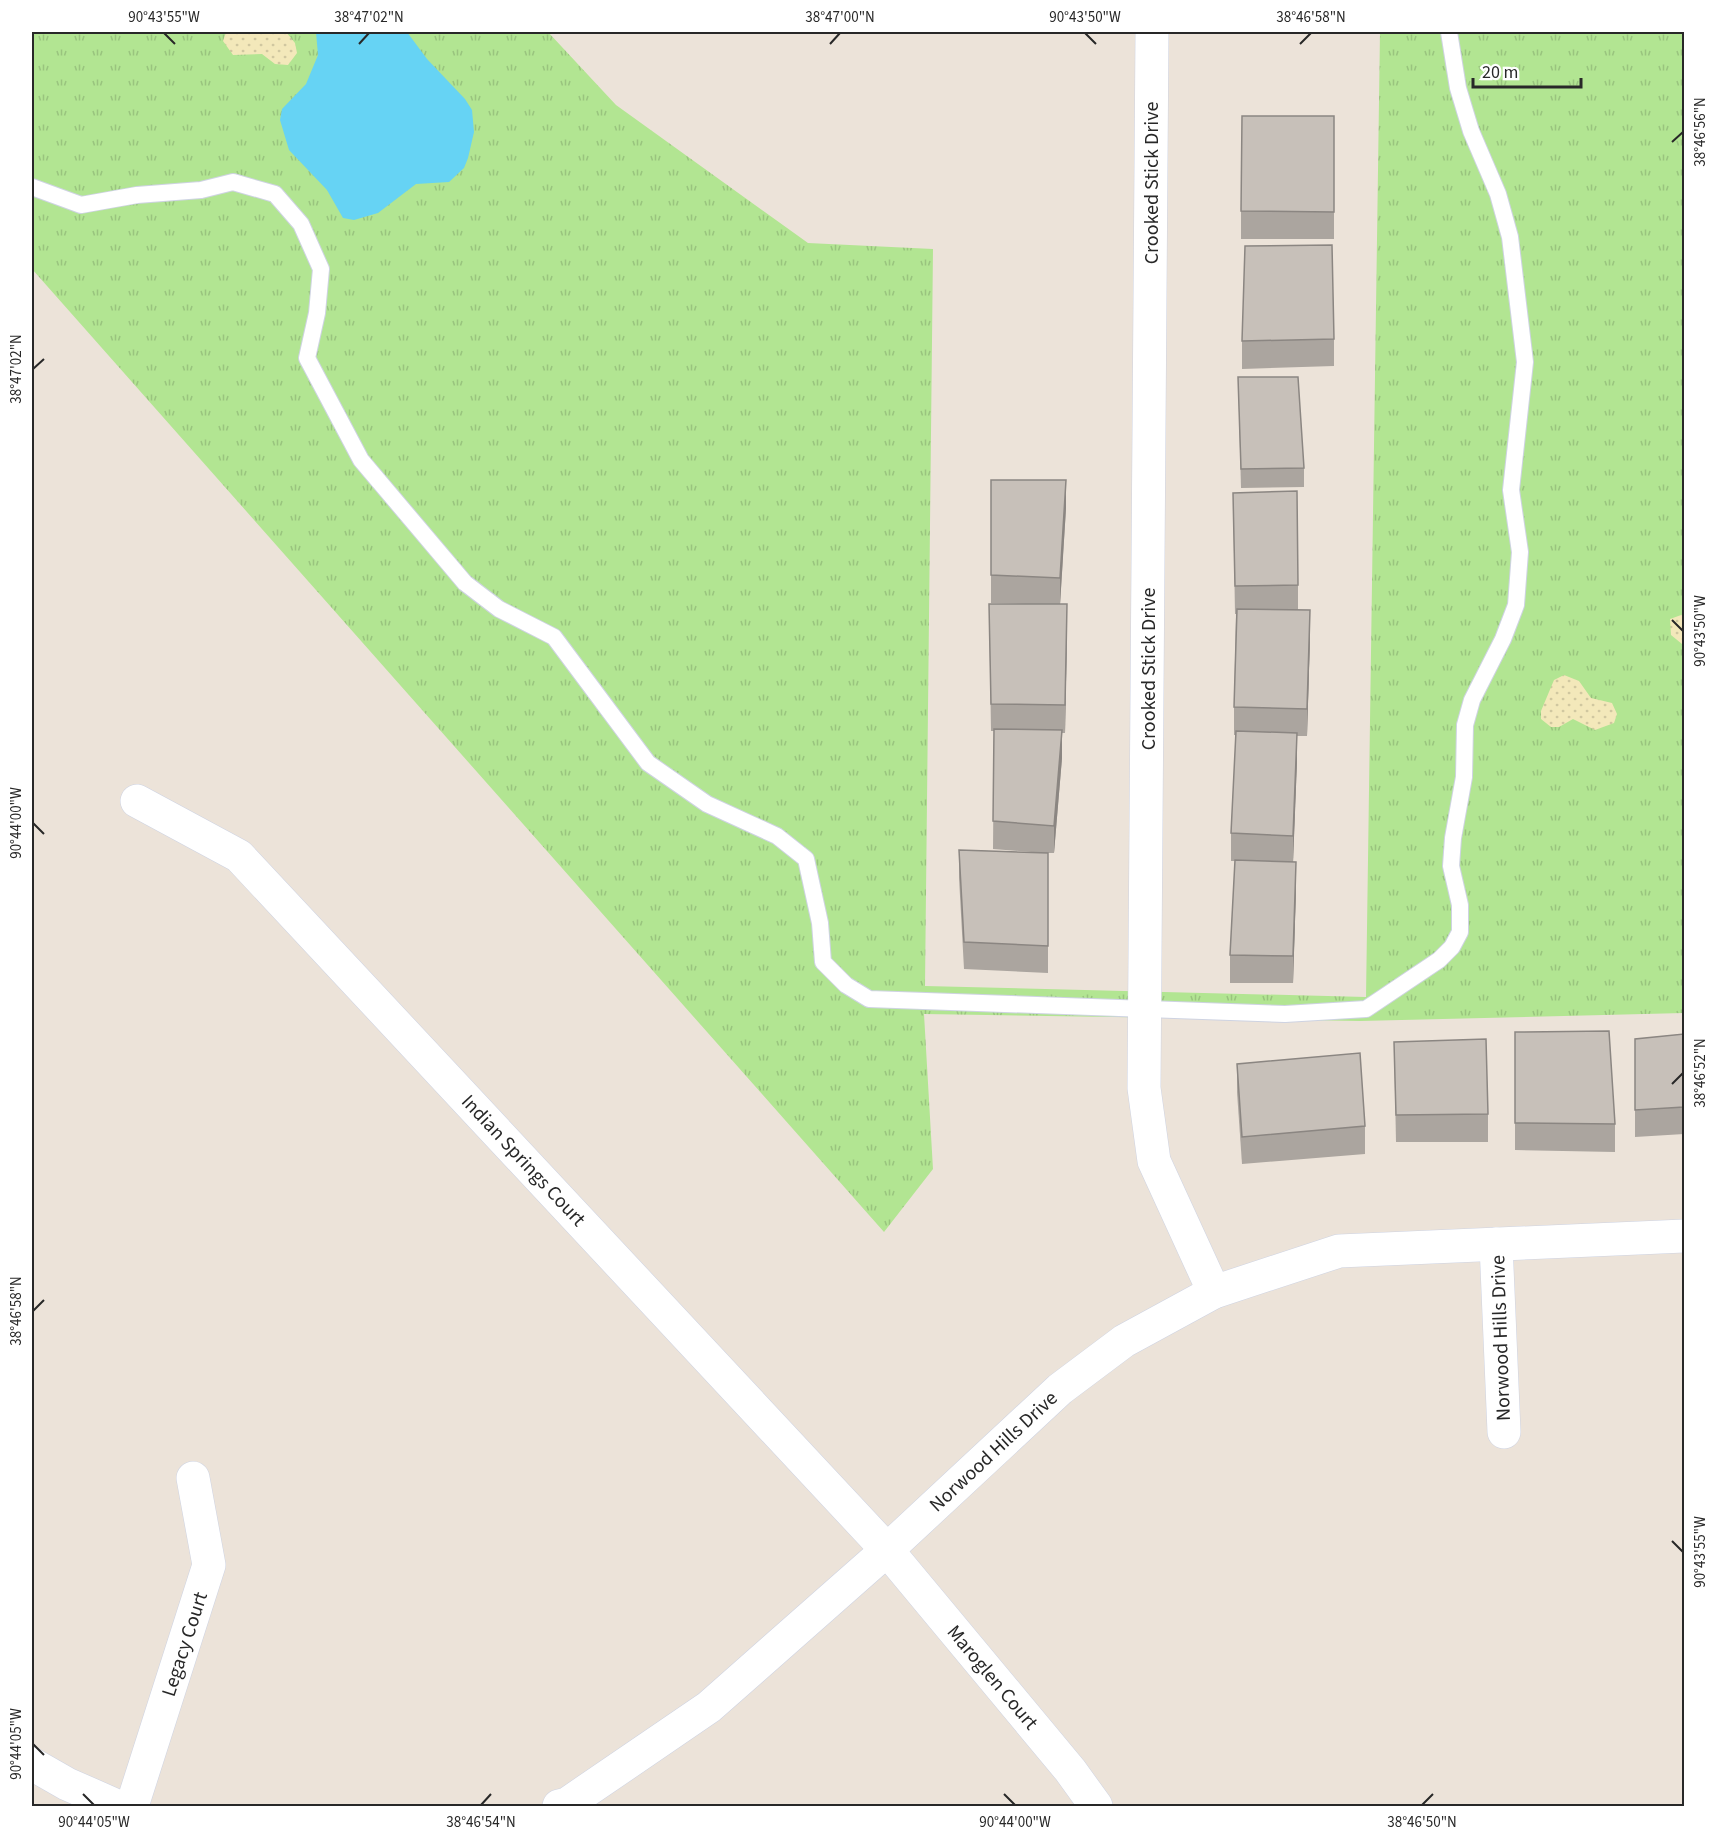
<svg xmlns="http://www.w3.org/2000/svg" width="1716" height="1838" font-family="'Source Sans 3',sans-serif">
	<defs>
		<pattern id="grass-tufts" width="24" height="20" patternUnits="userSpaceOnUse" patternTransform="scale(1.5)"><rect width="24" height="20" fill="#b2e592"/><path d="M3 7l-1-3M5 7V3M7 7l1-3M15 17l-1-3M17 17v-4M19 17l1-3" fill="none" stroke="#99c47e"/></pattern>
		<pattern id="sand-dots" width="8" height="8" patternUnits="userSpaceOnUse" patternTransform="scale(1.5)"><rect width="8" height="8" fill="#f3e8ba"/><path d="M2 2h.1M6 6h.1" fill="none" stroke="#d0c7a0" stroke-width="1.8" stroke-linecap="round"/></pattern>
	</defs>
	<rect width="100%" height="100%" fill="#ece3d9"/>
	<path fill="url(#grass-tufts)" d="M32 32H548L616 105 808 243 933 249 925 986 1366 997 1380 32H1684V1013L1360 1021 924 1014 933 1169 884 1232 32 269Z"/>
	<g fill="url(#sand-dots)">
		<path d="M226 32H286L295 43 297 53 288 65 275 64 262 54 233 55 223 41Z"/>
		<path d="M1684 614V644H1682L1671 635 1670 619Z"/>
		<path d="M1564 675 1579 681 1591 698 1612 703 1617 714 1614 723 1595 730 1573 719 1559 727H1551L1541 719V711L1554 680Z"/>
	</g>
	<path fill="#66d3f4" d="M316 32H407L427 59 465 99 472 110 474 132 468 158 464 168 449 182 416 184 378 213 354 220 343 218 327 190 289 150 280 120 282 109 306 84 318 55Z"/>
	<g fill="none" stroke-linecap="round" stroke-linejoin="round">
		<g stroke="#ced3e2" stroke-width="18">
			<path id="lane" d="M32 187 81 205 137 195 201 190 233 182 275 194 301 224 321 269 317 313 307 358 361 460 465 583 499 609 554 637 648 763 707 804 777 836 806 859 820 923 823 962 846 985 869 999 1285 1014 1366 1009 1439 960 1452 947 1460 932V905L1451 866 1453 838 1464 777 1465 725 1472 700 1503 639 1516 605 1520 552 1511 490 1525 362 1510 237 1498 194 1471 131 1458 88 1449 32"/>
		</g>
		<g stroke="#ced3e2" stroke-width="34">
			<g id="street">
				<path d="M1152 32 1144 1088 1154 1161 1214 1292"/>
				<path d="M137 801 239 856 887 1550 1070 1770 1096 1806"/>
				<path d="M1496 1244 1504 1432"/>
				<path d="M32 1764 67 1784 117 1806"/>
				<path d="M132 1806 209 1565 193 1478"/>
				<path d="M559 1806 567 1804 709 1707 887 1550 1060 1389 1124 1341 1214 1292 1339 1251 1684 1236"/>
			</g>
		</g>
		<use href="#lane" stroke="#fff" stroke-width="16"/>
		<use href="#street" stroke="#fff" stroke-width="33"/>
	</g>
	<g fill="#aba59f">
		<path d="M1334 116V239H1241V211Z"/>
		<path d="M1334 339V366L1242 369V341Z"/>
		<path d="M1238 377 1304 468V487L1241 488Z"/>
		<path d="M991 480 1066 508 1060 604 1067 631 1065 733H1062V758L1054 853H1048V973L964 969 959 878V850L1044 853 993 849 994 731H991L989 604H1026L991 603Z"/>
		<path d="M1233 493 1298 585V610L1310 638 1307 736H1297V761L1293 862 1296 890 1293 983H1230V955L1235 861H1231V833L1236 735H1234V707L1236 614H1235Z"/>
		<path d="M1515 1032 1615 1124V1152L1515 1150Z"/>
		<path d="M1684 1034V1134L1635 1137V1039Z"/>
		<path d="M1394 1042 1488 1114V1142H1396Z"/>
		<path d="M1237 1064 1365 1126V1154L1242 1164 1237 1092Z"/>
	</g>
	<g fill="#8b8682">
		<path d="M1066 480V508L1060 605V578Z"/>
		<path d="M1067 604V631L1065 733V705Z"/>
		<path d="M1310 610V638L1307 736V709Z"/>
		<path d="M1062 730V758L1054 853V826Z"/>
		<path d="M1297 733V761L1293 863V836Z"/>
		<path d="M1296 862V890L1293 983V956Z"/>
	</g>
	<g fill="#c7c0b9" stroke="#8b8682" stroke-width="1.5">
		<path d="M1242 116H1334V212L1241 211Z"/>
		<path d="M1332 245 1334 339 1242 341 1245 246Z"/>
		<path d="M1238 377H1298L1304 468 1241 469Z"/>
		<path d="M991 480H1066L1060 578 991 575Z"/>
		<path d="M1297 491 1298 585 1235 586 1233 493Z"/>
		<path d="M989 604H1067L1065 705 991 704Z"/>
		<path d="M1237 609 1310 610 1307 709 1234 707Z"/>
		<path d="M994 729 1062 730 1054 826 993 821Z"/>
		<path d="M1236 731 1297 733 1293 836 1231 833Z"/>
		<path d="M959 850 1048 853V946L964 942Z"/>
		<path d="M1235 860 1296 862 1293 956 1230 955Z"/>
		<path d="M1609 1031 1615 1124 1515 1123V1032Z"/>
		<path d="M1684 1034V1107L1635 1110V1039Z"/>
		<path d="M1486 1039 1488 1114 1396 1115 1394 1042Z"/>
		<path d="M1360 1053 1365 1126 1242 1137 1237 1064Z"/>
	</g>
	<path fill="none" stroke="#282828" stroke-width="2" d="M164 33 175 44M1085 33 1096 44M359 44 369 33M830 44 840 33M1300 44 1311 33M1672 142 1683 132M33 369 44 359M1672 620 1683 631M33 823 44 834M1672 1084 1683 1073M33 1311 44 1300M1672 1541 1683 1552M33 1744 44 1755M83 1794 94 1805M1004 1794 1015 1805M481 1805 491 1794M1422 1805 1433 1794"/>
	<g text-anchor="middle" stroke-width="5" stroke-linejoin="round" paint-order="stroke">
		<g font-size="20" fill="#282828" stroke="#fff">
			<text transform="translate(1151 183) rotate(-90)" y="7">Crooked Stick Drive</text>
			<text transform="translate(1148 669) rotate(-90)" y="7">Crooked Stick Drive</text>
			<text transform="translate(524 1160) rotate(47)" y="7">Indian Springs Court</text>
			<text transform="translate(1500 1338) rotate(-92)" y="7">Norwood Hills Drive</text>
			<text transform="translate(993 1451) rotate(-43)" y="7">Norwood Hills Drive</text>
			<text transform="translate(184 1644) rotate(-72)" y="7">Legacy Court</text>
			<text transform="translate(993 1677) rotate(50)" y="7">Maroglen Court</text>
		</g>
	</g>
	<rect width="1716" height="1838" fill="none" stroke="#ffffff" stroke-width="66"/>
	<path d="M1473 78v9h108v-9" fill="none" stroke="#282828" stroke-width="3"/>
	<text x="1482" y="78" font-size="18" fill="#282828" stroke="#ffffff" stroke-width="4.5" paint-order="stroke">20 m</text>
	<rect x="33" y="33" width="1650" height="1772" fill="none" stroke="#282828" stroke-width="2"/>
	<g font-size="15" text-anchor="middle" fill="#282828">
		<text x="164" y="22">90°43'55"W</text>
		<text x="369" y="22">38°47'02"N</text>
		<text x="840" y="22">38°47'00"N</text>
		<text x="1085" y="22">90°43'50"W</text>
		<text x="1311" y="22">38°46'58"N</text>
		<text transform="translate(1700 132) rotate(-90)" y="5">38°46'56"N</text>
		<text transform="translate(16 369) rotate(-90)" y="5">38°47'02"N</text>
		<text transform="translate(1700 631) rotate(-90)" y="5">90°43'50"W</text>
		<text transform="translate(16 823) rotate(-90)" y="5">90°44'00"W</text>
		<text transform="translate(1700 1073) rotate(-90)" y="5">38°46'52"N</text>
		<text transform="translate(16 1311) rotate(-90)" y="5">38°46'58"N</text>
		<text transform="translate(1700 1552) rotate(-90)" y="5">90°43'55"W</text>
		<text transform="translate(16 1744) rotate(-90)" y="5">90°44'05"W</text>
		<text x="94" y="1827">90°44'05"W</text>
		<text x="481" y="1827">38°46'54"N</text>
		<text x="1015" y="1827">90°44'00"W</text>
		<text x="1422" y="1827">38°46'50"N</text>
	</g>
</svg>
